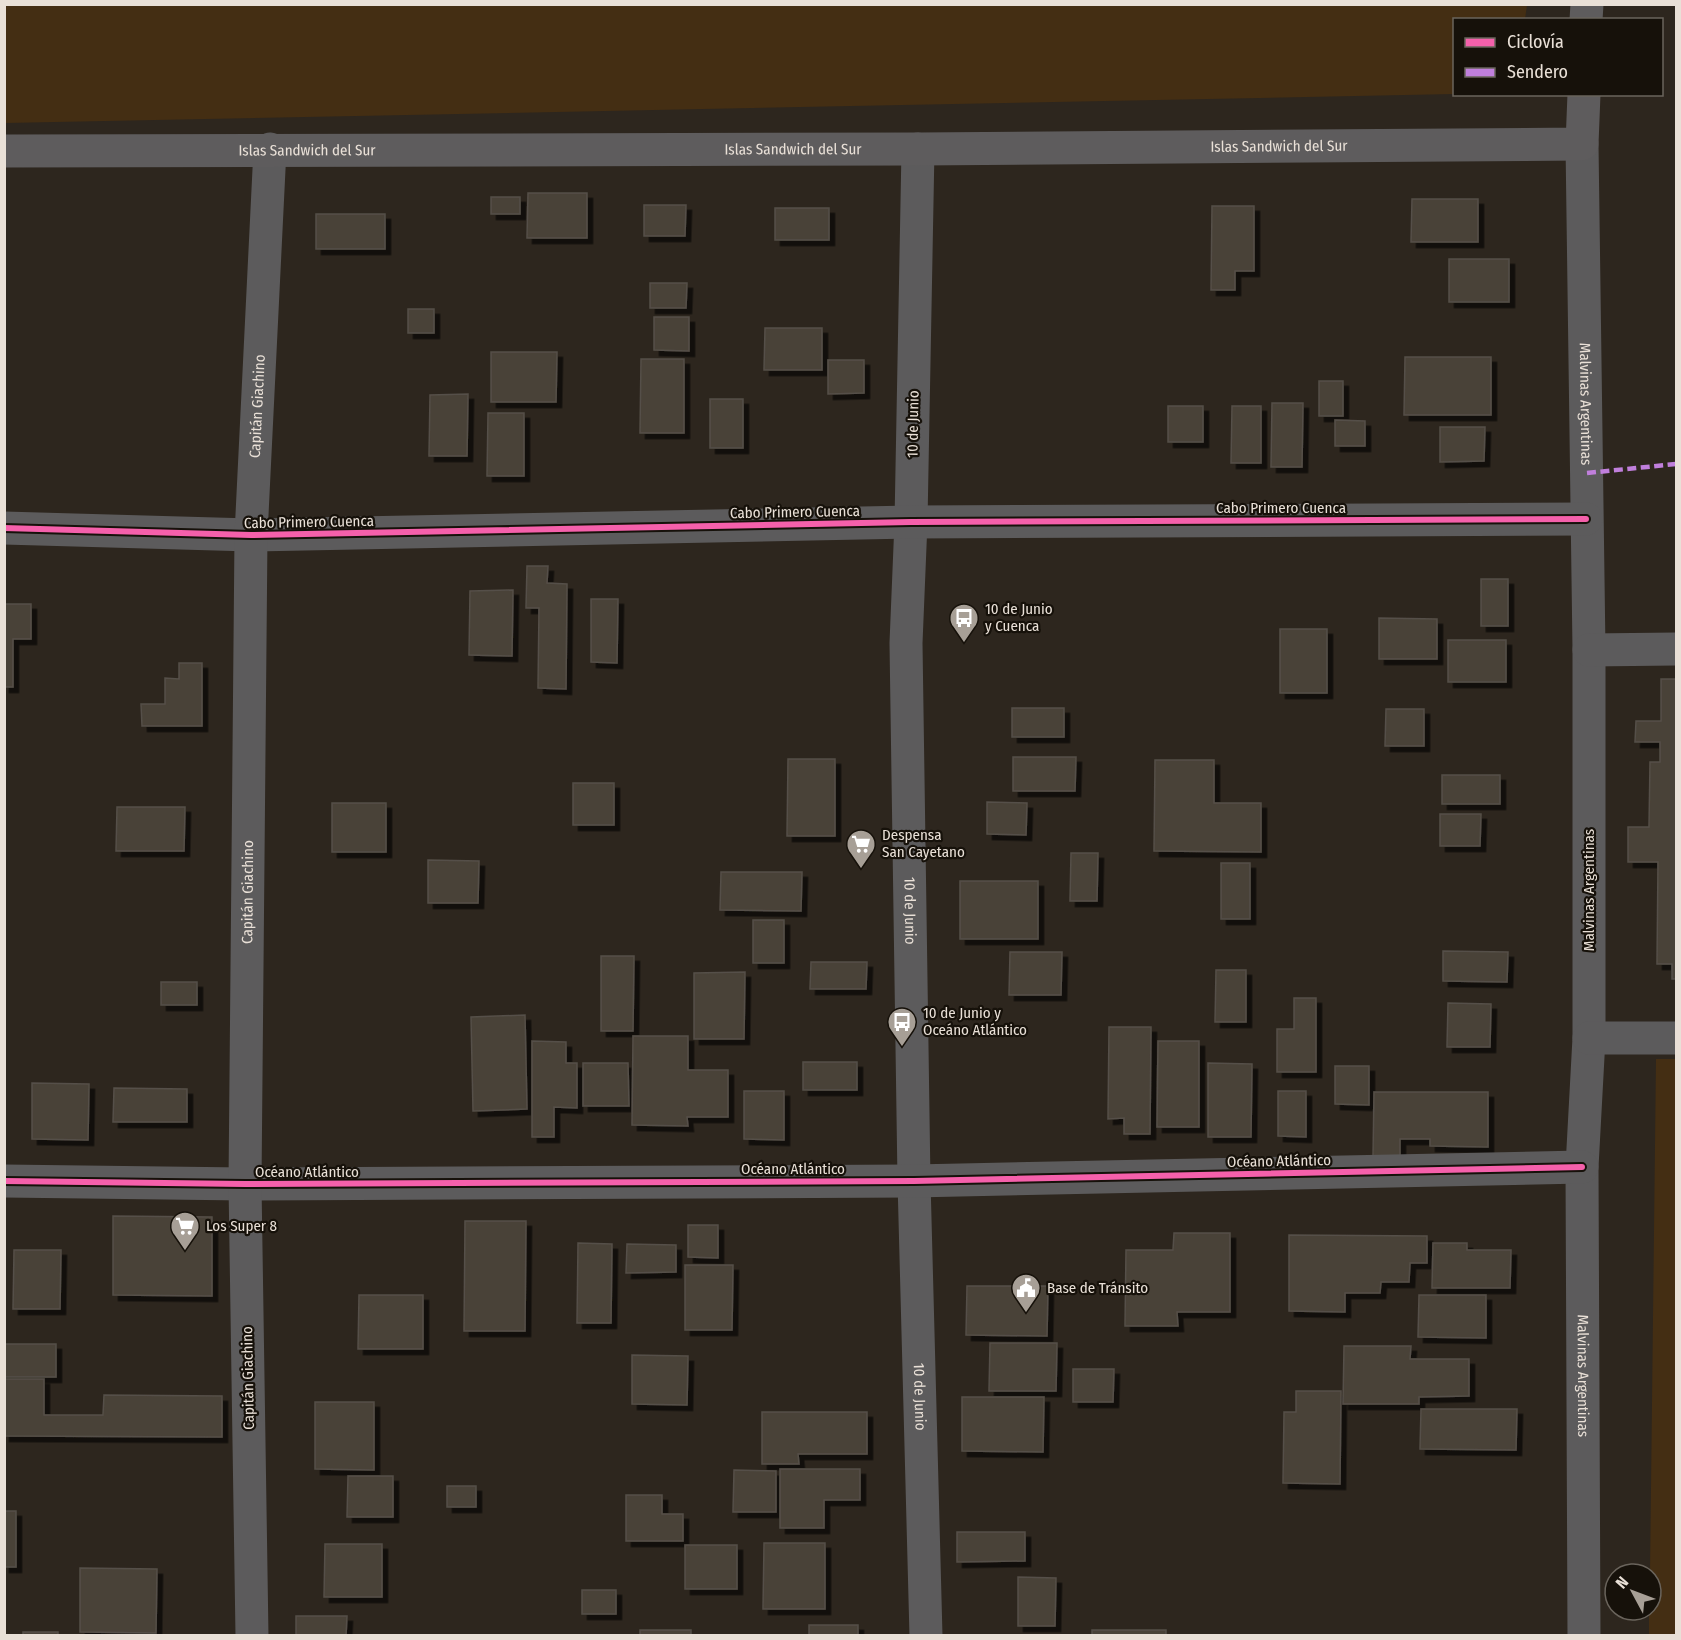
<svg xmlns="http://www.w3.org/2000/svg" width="1681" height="1640" font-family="'Fira Sans Condensed',sans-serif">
	<defs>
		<filter id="shadow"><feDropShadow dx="5.5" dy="5.5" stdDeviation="0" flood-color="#0009"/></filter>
	</defs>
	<rect width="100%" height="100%" fill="#2d261e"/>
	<g fill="#442e13">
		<path d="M4 5 5 4 1527 5 1525 19 1454 20V94L5 123Z"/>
		<path d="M1656 1059H1676V1636L1649 1635V1610H1651L1650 1574Z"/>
	</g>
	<g fill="#4a4238" stroke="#554f48" stroke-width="1.5" filter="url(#shadow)">
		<path d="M528 193H587V238H527Z"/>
		<rect x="491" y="197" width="29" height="17"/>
		<path d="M1412 199H1478V242H1411Z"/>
		<path d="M644 205H686L685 236H644Z"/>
		<path d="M1212 206H1254V271H1235V290H1211Z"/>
		<rect x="775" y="208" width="54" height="32"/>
		<rect x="316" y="214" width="69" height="35"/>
		<rect x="1449" y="259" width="60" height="43"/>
		<path d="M650 283H687L686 308H650Z"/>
		<rect x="408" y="309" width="26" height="24"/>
		<path d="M654 317H689V351L654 350Z"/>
		<path d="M765 328H822V370H764Z"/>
		<path d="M491 352H557L556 402H491Z"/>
		<path d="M1405 357H1491V415H1404Z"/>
		<path d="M641 359H684V433H640Z"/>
		<path d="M828 360H864V393L828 394Z"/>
		<rect x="1319" y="381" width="24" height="35"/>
		<path d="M468 394 467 456H429L430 395Z"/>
		<rect x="710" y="399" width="33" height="49"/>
		<path d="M1272 403H1303L1302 467H1271Z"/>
		<rect x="1168" y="406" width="35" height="36"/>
		<path d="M1232 406H1261V463H1231Z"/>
		<path d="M488 413H524V476H487Z"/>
		<path d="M1335 420 1365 421V446H1335Z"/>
		<path d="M1440 427H1485L1484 461 1440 462Z"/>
		<path d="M527 566H548L547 583 567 584 566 689 538 688 539 608H526Z"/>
		<rect x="1481" y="579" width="27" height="47"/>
		<path d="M513 590 512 656 469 655 470 591Z"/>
		<path d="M591 599H618L617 663 591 662Z"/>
		<path d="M4 604H31V639H13V687H4Z"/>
		<path d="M1379 618 1437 619V659H1379Z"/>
		<rect x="1280" y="629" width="47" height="64"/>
		<rect x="1448" y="640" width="58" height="42"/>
		<path d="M179 663H202V726H142L141 704H165V678L179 679Z"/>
		<path d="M1661 679H1676V979H1672V964H1657L1658 862H1628V827H1649L1650 762H1660V742H1635L1636 721H1661Z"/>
		<rect x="1012" y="708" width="52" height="29"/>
		<path d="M1386 709H1424V746H1385Z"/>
		<path d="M1013 757H1076L1075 791H1013Z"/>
		<path d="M788 759H835V836H787Z"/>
		<path d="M1155 760H1214V803H1261V852L1154 851Z"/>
		<rect x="1442" y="775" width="58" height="29"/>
		<rect x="573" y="783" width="41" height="42"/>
		<path d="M987 802 1027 803 1026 835 987 834Z"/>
		<rect x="332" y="803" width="54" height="49"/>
		<path d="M117 807H185L184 851H116Z"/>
		<path d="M1440 814H1481L1480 846H1440Z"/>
		<path d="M1071 853H1098L1097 901H1070Z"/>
		<path d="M428 860 479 861 478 903H428Z"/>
		<rect x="1221" y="863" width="29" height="56"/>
		<path d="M721 872H802L801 911 720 910Z"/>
		<rect x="960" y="881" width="78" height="58"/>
		<rect x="753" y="920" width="31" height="43"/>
		<path d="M1443 951 1508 952 1507 982 1443 981Z"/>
		<path d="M1010 952H1062L1061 995H1009Z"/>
		<path d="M601 956H634L633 1031H601Z"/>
		<path d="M811 962H867L866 989H810Z"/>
		<path d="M1216 970H1246V1022H1215Z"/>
		<path d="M745 972 744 1039H694V973Z"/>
		<rect x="161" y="982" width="36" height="23"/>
		<path d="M1294 998H1316V1072H1277V1029H1294Z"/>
		<path d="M1448 1003 1491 1004 1490 1047H1447Z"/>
		<path d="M525 1015 527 1109 473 1111 471 1017Z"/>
		<path d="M1109 1027H1151L1150 1134H1124V1118L1108 1119Z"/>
		<path d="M633 1036H688V1070H728V1117H687L688 1126 632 1125Z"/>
		<path d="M532 1041 566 1042V1063H577V1108L554 1107V1137H532Z"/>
		<path d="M1158 1041H1199V1127H1157Z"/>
		<rect x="803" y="1062" width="54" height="28"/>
		<path d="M583 1063H628L629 1106H583Z"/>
		<path d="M1208 1063 1252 1064 1251 1137H1208Z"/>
		<path d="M1335 1066H1369V1105L1335 1104Z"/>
		<path d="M32 1083 89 1084 88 1140 32 1139Z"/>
		<path d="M114 1088 187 1089V1122H113Z"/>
		<path d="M744 1091H784V1140L744 1139Z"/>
		<path d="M1278 1091H1306V1137L1278 1136Z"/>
		<path d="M1374 1092H1488V1147L1430 1146V1139H1400V1158L1373 1157Z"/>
		<path d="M113 1216 212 1217V1296L113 1295Z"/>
		<path d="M465 1221H526L525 1331H464Z"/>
		<path d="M688 1225H718V1258L688 1257Z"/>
		<path d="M1174 1233H1230V1312H1177L1178 1326H1125L1126 1250H1173Z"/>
		<path d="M1289 1235 1427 1236V1263H1410L1409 1282H1381L1380 1293H1345V1312L1289 1311Z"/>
		<path d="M578 1243 612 1244 611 1323H577Z"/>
		<path d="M1433 1243H1467V1250H1511L1510 1288H1432Z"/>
		<path d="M627 1244 676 1245V1272L626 1273Z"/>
		<path d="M14 1250H61L60 1309H13Z"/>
		<path d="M685 1265H733L732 1330H685Z"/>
		<path d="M967 1286H1048L1047 1336 966 1335Z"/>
		<path d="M359 1295H423V1349H358Z"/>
		<path d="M1419 1295H1486V1338L1418 1337Z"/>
		<path d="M990 1343H1057L1056 1391H989Z"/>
		<rect x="4" y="1344" width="52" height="33"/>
		<path d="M1344 1346H1411L1410 1359H1469V1396L1419 1397V1404H1343Z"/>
		<path d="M632 1355 688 1356 687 1405 632 1404Z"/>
		<path d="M1073 1369H1114L1113 1402H1073Z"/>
		<path d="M4 1379H44V1415H103L104 1395 222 1396V1437L4 1436Z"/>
		<path d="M1296 1391H1341L1340 1484 1283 1483 1284 1412H1296Z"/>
		<path d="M962 1397H1044L1043 1452 962 1451Z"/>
		<path d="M315 1402H374V1470L315 1469Z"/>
		<path d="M1421 1409H1517L1516 1450 1420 1449Z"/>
		<path d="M762 1412H867V1454H798L799 1464H762Z"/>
		<path d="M780 1469H860V1500H824V1528H780Z"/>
		<path d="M734 1470 776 1471V1512H733Z"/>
		<path d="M348 1476H393V1517H347Z"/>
		<rect x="447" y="1486" width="29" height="21"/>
		<path d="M626 1495H662V1514H683V1541H626Z"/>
		<rect x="4" y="1511" width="12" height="56"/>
		<path d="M957 1532H1025V1561L957 1562Z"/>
		<path d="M764 1543H825V1609H763Z"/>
		<path d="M325 1544H382V1597H324Z"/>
		<rect x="685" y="1545" width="52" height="44"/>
		<path d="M80 1568 157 1569 156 1633 80 1632Z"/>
		<path d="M1018 1577 1056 1578 1055 1626H1018Z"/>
		<rect x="582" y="1590" width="34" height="24"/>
		<path d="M296 1616H347L346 1636H296Z"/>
		<rect x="809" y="1625" width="49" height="11"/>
		<rect x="640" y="1630" width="51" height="6"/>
		<rect x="1092" y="1630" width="74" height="6"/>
		<rect x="23" y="1632" width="35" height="4"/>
	</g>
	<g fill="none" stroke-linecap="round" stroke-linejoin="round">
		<g stroke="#5c5b5c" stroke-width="33">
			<path id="s1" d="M1582 144 1589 650V1038L1582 1167 1584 1636"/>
			<path id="s2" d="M918 149 911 522 906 643 914 1181 926 1636"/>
			<path d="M4 528 251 535 911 522 1586 519"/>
			<path d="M1589 650 1676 649"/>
			<path d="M1589 1038H1676"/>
			<path d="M4 1181 245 1184 914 1181 1582 1167"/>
			<path id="s3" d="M252 1636 245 1184 251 535 270 149"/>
		</g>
		<g stroke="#5e5c5d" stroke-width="33">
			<path d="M1586 20 1587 4"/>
			<path id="s4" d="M4 151 918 149 1582 144 1584 94"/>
		</g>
		<path stroke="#c07fdc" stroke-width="4.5" stroke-dasharray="9 4.5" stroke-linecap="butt" d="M1587 473 1676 464"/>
		<g stroke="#16110a" stroke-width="10">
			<g id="cycleway">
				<path d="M4 528 251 535 911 522 1586 519"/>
				<path d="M4 1181 245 1184 914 1181 1582 1167"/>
			</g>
		</g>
		<use href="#cycleway" stroke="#f560ab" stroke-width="6"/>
	</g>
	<defs>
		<g id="bus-pin" transform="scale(1.5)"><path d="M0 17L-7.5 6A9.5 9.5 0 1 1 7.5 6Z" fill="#a79f96" stroke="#16110a"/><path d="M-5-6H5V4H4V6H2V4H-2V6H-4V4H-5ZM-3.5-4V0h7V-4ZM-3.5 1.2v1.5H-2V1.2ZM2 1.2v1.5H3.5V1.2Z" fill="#fff"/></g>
		<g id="supermarket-pin" transform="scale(1.5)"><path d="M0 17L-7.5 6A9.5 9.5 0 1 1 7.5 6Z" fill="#a79f96" stroke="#16110a"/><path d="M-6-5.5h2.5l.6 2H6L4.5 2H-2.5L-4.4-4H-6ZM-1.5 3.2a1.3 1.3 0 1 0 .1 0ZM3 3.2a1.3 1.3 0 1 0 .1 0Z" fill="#fff"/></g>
		<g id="civic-pin" transform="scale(1.5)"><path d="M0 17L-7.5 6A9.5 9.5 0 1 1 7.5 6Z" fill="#a79f96" stroke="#16110a"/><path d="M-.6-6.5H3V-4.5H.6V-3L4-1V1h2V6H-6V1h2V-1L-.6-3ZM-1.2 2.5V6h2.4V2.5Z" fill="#fff"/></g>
	</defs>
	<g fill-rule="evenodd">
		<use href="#bus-pin" x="964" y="618"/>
		<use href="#supermarket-pin" x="861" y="844"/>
		<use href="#bus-pin" x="902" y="1022"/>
		<use href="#supermarket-pin" x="185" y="1226"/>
		<use href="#civic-pin" x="1026" y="1288"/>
	</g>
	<g text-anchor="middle" stroke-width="4.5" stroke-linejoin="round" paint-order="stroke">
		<g font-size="15" fill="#e9e0d7" stroke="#16110a">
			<text dy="5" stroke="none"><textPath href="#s4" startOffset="1275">Islas Sandwich del Sur</textPath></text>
			<text dy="5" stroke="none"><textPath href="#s4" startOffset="303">Islas Sandwich del Sur</textPath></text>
			<text dy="5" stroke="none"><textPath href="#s4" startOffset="789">Islas Sandwich del Sur</textPath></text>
			<text dy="5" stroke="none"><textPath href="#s1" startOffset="260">Malvinas Argentinas</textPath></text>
			<text dy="5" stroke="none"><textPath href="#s3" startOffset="1230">Capitán Giachino</textPath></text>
			<text transform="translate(913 424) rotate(-89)" y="5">10 de Junio</text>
			<text x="1281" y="513">Cabo Primero Cuenca</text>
			<text transform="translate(795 512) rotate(-1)" y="5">Cabo Primero Cuenca</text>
			<text transform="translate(309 522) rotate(-1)" y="5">Cabo Primero Cuenca</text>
			<text transform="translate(1589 890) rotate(-90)" y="5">Malvinas Argentinas</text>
			<text dy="5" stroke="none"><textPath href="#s3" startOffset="744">Capitán Giachino</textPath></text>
			<text dy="5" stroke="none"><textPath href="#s2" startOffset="762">10 de Junio</textPath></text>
			<text transform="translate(1279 1161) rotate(-1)" y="5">Océano Atlántico</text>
			<text x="793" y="1174">Océano Atlántico</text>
			<text x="307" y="1177">Océano Atlántico</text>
			<text dy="5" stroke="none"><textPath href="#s1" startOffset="1232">Malvinas Argentinas</textPath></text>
			<text transform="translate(248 1378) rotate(-91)" y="5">Capitán Giachino</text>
			<text dy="5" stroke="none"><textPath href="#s2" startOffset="1248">10 de Junio</textPath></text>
		</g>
		<g font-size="15" fill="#e9e0d7" stroke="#16110a" text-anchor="start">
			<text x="985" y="614">10 de Junio<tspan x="985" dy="17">y Cuenca</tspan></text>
			<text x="882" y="840">Despensa<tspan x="882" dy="17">San Cayetano</tspan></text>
			<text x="923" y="1018">10 de Junio y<tspan x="923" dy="17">Oceáno Atlántico</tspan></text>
			<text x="206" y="1231">Los Super 8</text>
			<text x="1047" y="1293">Base de Tránsito</text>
		</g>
	</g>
	<rect width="1681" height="1640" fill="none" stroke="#e9e0d7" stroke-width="12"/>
	<rect x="1453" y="18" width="210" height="78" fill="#16110a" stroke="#6a645c" stroke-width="1.5"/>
	<rect x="1465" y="38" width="30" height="9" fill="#f560ab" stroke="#6a645c" stroke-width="1.5"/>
	<text x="1507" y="48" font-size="18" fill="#e9e0d7">Ciclovía</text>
	<rect x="1465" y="68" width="30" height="9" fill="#c07fdc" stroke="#6a645c" stroke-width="1.5"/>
	<text x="1507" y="78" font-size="18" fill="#e9e0d7">Sendero</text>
	<g transform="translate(1633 1592) rotate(311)"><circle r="28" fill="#16110a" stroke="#6a645c" stroke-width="1.5"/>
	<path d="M0-4.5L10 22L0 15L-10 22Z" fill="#a79f96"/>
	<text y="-9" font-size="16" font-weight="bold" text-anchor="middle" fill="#e9e0d7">N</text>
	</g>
</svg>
